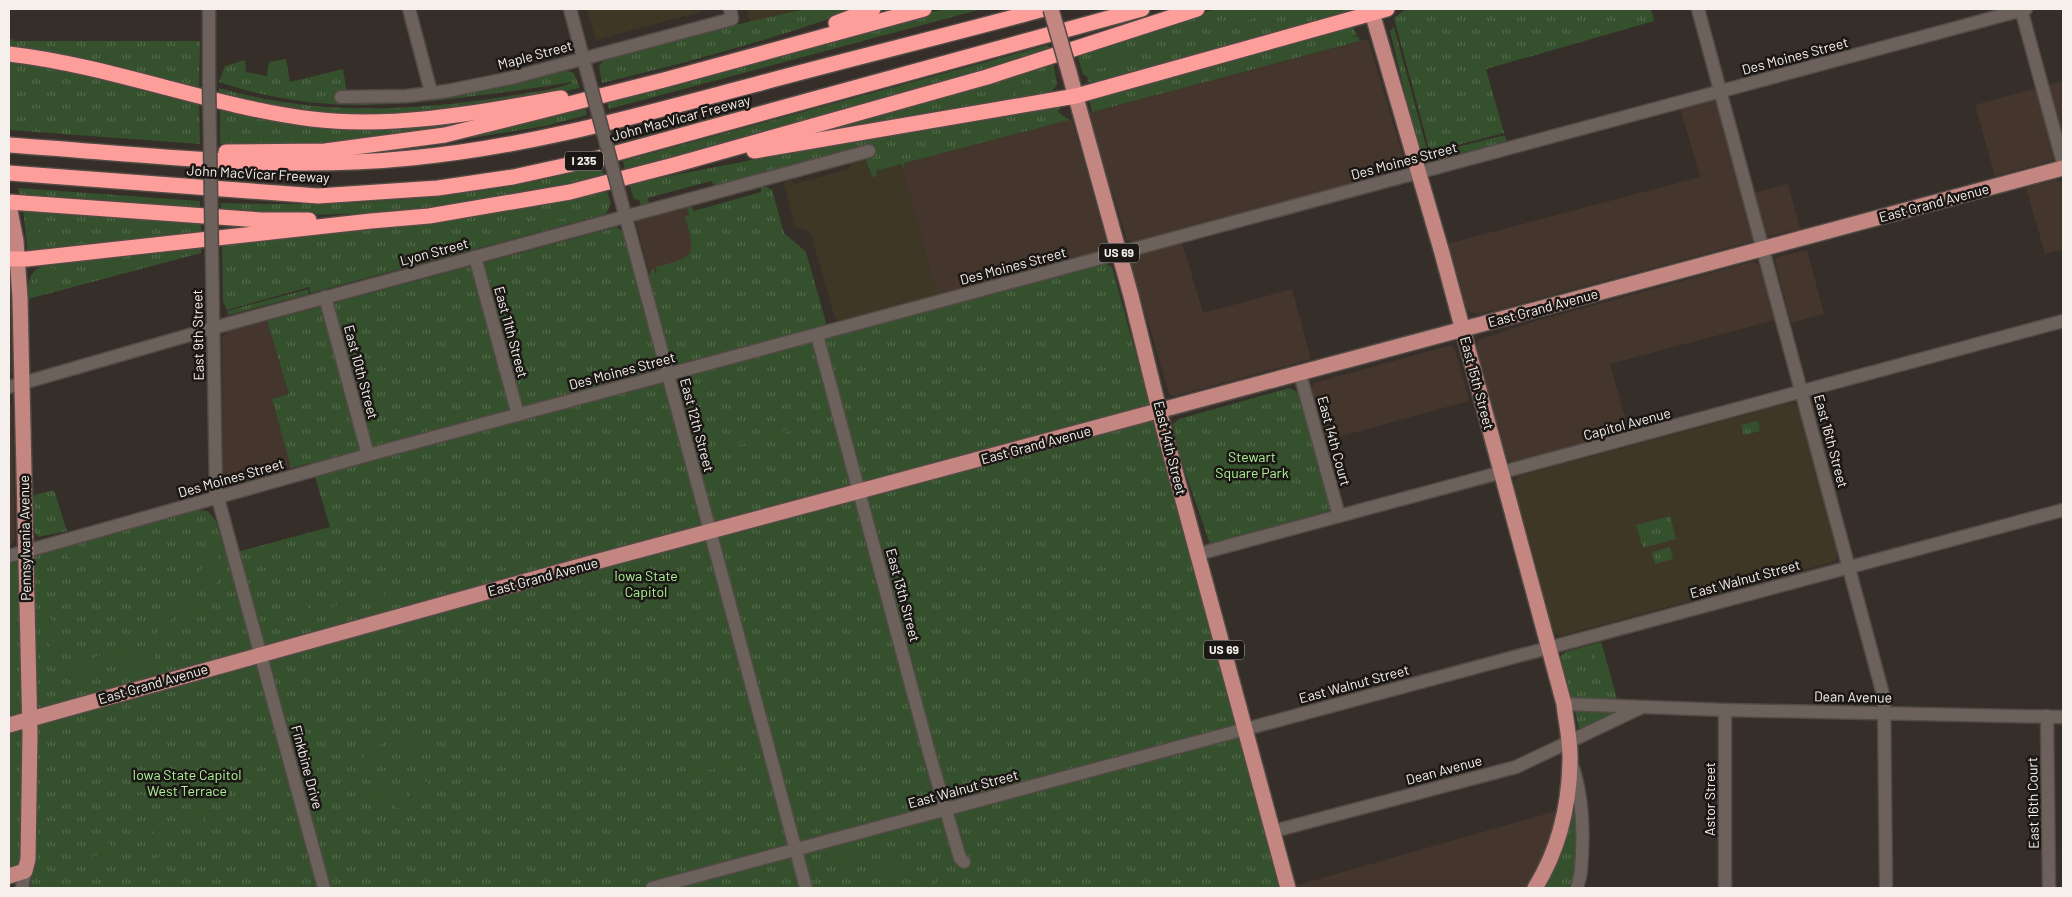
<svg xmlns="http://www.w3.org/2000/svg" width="2072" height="897" font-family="Barlow,sans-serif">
	<defs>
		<pattern id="grass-tufts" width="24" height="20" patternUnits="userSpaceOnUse" patternTransform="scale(1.25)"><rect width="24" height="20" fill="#35502c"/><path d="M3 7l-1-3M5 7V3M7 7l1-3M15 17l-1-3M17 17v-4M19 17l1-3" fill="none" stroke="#536a4b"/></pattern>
	</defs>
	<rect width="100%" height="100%" fill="#362e28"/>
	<g fill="#44362c">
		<path d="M1368 39 1405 163 1402 171 1137 242 1127 240 1114 196 1105 176 1088 113Z"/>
		<path d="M2063 81V147L2047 85Z"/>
		<path d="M2037 88 2054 155V160L1995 176 1975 105Z"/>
		<path d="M1712 100 1717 101 1753 241 1500 309 1476 314 1466 310 1447 244 1700 177 1680 108Z"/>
		<path d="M1072 119 1106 240 1105 248 1098 253 937 296 903 171 905 170 903 163Z"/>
		<path d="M2056 180 2061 182 2063 187V249L2045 254 2026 188Z"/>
		<path d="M1788 184 1800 229 1767 236 1754 193Z"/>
		<path d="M686 206 702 262 650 276 636 222Z"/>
		<path d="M1182 242 1203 313 1292 289 1311 359 1175 396 1169 394 1145 312 1128 263 1130 257 1135 255Z"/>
		<path d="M1807 250 1824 314 1791 323 1775 260 1777 257Z"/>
		<path d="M1751 262 1758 264 1760 267 1775 320 1610 364 1629 432 1514 463 1507 460 1476 352 1478 340 1533 322Z"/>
		<path d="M9 273H11L13 371 9 378Z"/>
		<path d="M267 321 289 394 272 399 291 468 230 485 225 483 223 477 222 337 229 331Z"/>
		<path d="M1451 345 1455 349 1469 401 1324 441 1310 391 1314 383Z"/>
		<path d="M9 399 12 407 15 538 9 548Z"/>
		<path d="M1556 811 1550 837 1540 861 1526 888H1299L1298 885Z"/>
	</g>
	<g fill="#3e3725">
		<path d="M587 9H711L596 40Z"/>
		<path d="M746 9H811L751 26Z"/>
		<path d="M868 157 866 161 871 177 877 174 876 171 901 164 937 296 840 322 835 318 811 234 806 230 795 227 784 184 790 179 794 184 850 169 851 162Z"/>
		<path d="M1793 402 1799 408 1838 553 1836 561 1561 636 1553 633 1513 486 1516 477Z"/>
	</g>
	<g fill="url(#grass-tufts)">
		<path d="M806 9H857C774 39 688 63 602 83L599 66 605 59 748 22Z"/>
		<path d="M944 9H982L609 109 606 99Z"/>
		<path d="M1215 9H1352L1345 14 1097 84 1087 81 1088 78 1083 74 1077 54Z"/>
		<path d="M1406 9H1651L1654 21 1486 69 1504 133 1430 152 1394 18Z"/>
		<path d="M1352 25 1357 35 1350 38 1358 36 1360 41 1092 112 1089 99Z"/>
		<path d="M1394 27 1428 153 1420 155 1390 31Z"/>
		<path d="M9 38 15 41H200L199 87 9 49Z"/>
		<path d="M1048 45 1050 51 890 98 625 169 623 161Z"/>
		<path d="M286 59 290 82 343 69 347 93 338 94V103H381L424 99 560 69 574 73 580 88C505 103 416 119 339 115 298 112 259 103 219 94V88C314 115 405 112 502 97 525 93 550 91 572 83L571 82C539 88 506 92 474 96 382 108 308 112 219 82L225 66 245 60 246 72 267 76 269 62Z"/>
		<path d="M9 62 49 66 199 100 200 144 9 130Z"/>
		<path d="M1053 62 1057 85 1050 93 800 138Z"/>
		<path d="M220 106 315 125 508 113C414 135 318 153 220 144Z"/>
		<path d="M585 106 587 115 545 126 434 144Z"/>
		<path d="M1057 107 1060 108 1058 112 1069 120 904 163V171L901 164 876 171 877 176 872 177 866 161 868 157 874 155 871 145 715 186 711 181 648 198 649 203 641 206 639 200 634 199 629 184 920 127Z"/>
		<path d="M1505 135 1507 143 1434 163 1430 154Z"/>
		<path d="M601 166 604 176C553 187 502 199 450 206 374 216 297 216 221 212V203C312 206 403 203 493 189 529 184 565 174 601 166Z"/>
		<path d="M763 185 772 190 784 233 806 252 830 337 1104 263 1112 267 1275 865 1279 888H30L34 860 9 867V563L195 510 208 511 216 521 226 555 330 527 311 463 291 468 272 399 289 394 267 321 617 227 623 232 636 279 649 276 653 268 655 274H657L656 267C696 257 696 256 685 216L689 215 686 206H691L694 211 761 192V186Z"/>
		<path d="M18 188 200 201V209L20 196Z"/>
		<path d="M607 191 611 203 606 214 311 293 309 287 227 310 223 302 222 242 468 218Z"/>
		<path d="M23 209 201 222V234L28 254Z"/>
		<path d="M201 246V253L28 299C28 281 28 272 45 264Z"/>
		<path d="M308 289 309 294 228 315 227 311Z"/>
		<path d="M1289 388 1299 392 1331 510 1210 544 1179 454 1173 424 1179 419Z"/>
		<path d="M1758 421 1760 431 1744 435 1741 425Z"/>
		<path d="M54 490 67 531 38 537 33 530 31 496Z"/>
		<path d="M1670 516 1676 539 1643 548 1636 525Z"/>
		<path d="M1670 547 1673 559 1655 564 1652 552Z"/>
		<path d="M1601 642 1618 703 1571 700 1560 657 1565 652Z"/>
		<path d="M1575 710 1617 712 1579 730Z"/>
		<path d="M1576 789 1577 870 1574 871 1572 888H1542Z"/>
	</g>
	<g fill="#35502c">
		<path d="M1257 9H1277C1258 14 1239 29 1218 27L1226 19Z"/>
		<path d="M1116 53 1122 55V61C1113 67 1101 69 1090 69L1085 64 1114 55Z"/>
		<path d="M1049 78 1054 83 1051 87 1021 92 1022 86Z"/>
		<path d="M1007 89 1012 90 1014 93 1011 96 943 108Z"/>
		<path d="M574 211 576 213 574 216 492 236 496 228 508 224 529 222Z"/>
		<path d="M34 225 36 226 46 245 37 249 32 248 30 227Z"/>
		<path d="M315 246 316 254 286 249Z"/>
		<path d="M139 259 141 262 138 264 109 274 102 272V269L111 262Z"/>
		<path d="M44 268H53L58 272C56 281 51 291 41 291L36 284Z"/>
		<path d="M806 425 807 435 803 428 729 448 731 455H727L726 449 728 446Z"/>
		<path d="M107 542 109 548 71 558 67 557 66 554Z"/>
		<path d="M215 546 222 572 216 584 197 588 194 581Z"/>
		<path d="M56 557V562L45 566V598L63 660 57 659 48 643 45 615 41 603 40 561Z"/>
		<path d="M383 588 385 597 306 619 301 602 305 601 310 613 375 595Z"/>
		<path d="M185 598 237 628C224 634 220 623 211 617 193 606 173 611 164 629 158 639 154 646 154 658L161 667 136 674C116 649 91 676 67 672L77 669 81 661 124 649 122 641 133 638 141 661 175 601Z"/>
		<path d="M1604 652 1615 692H1606L1601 665 1598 666 1595 654Z"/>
		<path d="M383 732 402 737 413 734 416 746 400 752 394 741 386 740 378 747 379 757 358 763C369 753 369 738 383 732Z"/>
		<path d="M753 754 755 758 675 779 672 778 674 775Z"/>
		<path d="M422 780 428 782 431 792 418 796 403 808H396L386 800 366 795 388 789 392 799 403 802 409 796V783Z"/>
		<path d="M143 794 149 815 142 817 136 796Z"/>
		<path d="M204 810 211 812 216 817 208 820 207 816 204 817V820L197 822 194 813Z"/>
		<path d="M160 822 163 832 155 834 153 831 151 832V835L143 837 146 827Z"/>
		<path d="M164 836 167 846 156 849 144 842 153 839V842L156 841V838Z"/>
		<path d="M103 839 112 846 104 848 103 845 100 846V849L92 851 87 842Z"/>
		<path d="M114 850C113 862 103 863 93 866V856L102 854V856L106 855 105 852Z"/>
		<path d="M844 854 935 879 929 884 830 857Z"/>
		<path d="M160 857 166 878 159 880 153 859Z"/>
		<path d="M939 880 968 887 967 888 931 887Z"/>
	</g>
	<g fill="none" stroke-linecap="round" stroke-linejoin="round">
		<g stroke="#524a45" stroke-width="15">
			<g id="minor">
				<path d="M209 9V81"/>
				<path d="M409 9 431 92"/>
				<path d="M570 9 588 76"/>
				<path d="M1698 9 1884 698 1886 888"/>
				<path d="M2021 9 2063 163"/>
				<path d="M341 97 407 96 447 91 511 78 732 19 730 9"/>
				<path d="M620 196 806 888"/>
				<path d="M475 257 518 415"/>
				<path d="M212 259 216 491 324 888"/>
				<path d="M325 297 368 455"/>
				<path d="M817 335 930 756 960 858 964 862"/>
				<path d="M1300 374 1339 516"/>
				<path d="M9 387 231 323 869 151"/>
				<path d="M1198 554 2063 321"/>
				<path d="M9 556 368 455 2026 9"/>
				<path d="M1564 704 1725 710 2063 717"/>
				<path d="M1725 710V888"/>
				<path d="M2047 716 2049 888"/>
				<path d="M1572 765C1583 797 1584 835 1581 869 1581 876 1578 882 1577 888"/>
				<path d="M1274 831 1516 767 1640 708"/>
				<path d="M22 888 25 871"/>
				<path d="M652 888 2063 510"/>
			</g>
		</g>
		<g stroke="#524a45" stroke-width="18">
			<g id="major">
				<path d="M1371 9 1442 253 1564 704C1566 723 1571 743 1570 762 1569 806 1558 851 1535 888"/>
				<path d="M1069 72 1131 296 1164 430 1288 888"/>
				<path d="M9 205 16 241 20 298 30 734 28 859 25 871 9 876"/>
				<path d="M9 725 573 568 2063 168"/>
			</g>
		</g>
		<g stroke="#524a45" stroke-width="18">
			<g id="highway">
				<path d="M836 23 873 9"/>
				<path d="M9 54C112 66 209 106 312 119 394 129 481 112 561 98"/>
				<path d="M9 145C143 154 276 172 411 158 529 147 643 114 757 84 853 58 949 35 1044 9"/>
				<path d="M754 151 1076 96 1387 9"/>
				<path d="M226 152 325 151 445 135 664 80 924 9"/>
				<path d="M9 173 318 196 438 188 513 177 595 159 1142 9"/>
				<path d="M9 202 261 220H309"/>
				<path d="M9 259H27L371 221 429 216 570 192 674 165 987 77 1197 9"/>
			</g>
		</g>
		<use href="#minor" stroke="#6c625b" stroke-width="12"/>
		<use href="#major" stroke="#c38681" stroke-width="15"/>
		<use href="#highway" stroke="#fd9e9a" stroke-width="15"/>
		<g stroke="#524a45" stroke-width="15" stroke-linecap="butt">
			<g id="minor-bridge">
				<path d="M588 76 620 196"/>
				<path d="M209 81 212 259"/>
			</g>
		</g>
		<g stroke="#524a45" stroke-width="18" stroke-linecap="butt">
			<path id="major-bridge" d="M1051 9 1069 72"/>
		</g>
		<use href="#minor-bridge" stroke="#6c625b" stroke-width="12"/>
		<use href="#major-bridge" stroke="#c38681" stroke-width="15"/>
	</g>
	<g text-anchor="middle" stroke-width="5" stroke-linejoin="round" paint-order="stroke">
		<g fill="#1b1714" stroke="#b4afab" stroke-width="1">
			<rect x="565" y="151.5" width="38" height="19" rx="4"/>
			<rect x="1099" y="243.5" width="40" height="19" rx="4"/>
			<rect x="1204" y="640.5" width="40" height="19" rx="4"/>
		</g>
		<g font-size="12" font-weight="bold" fill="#f6f0ec">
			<text x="584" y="165">I 235</text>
			<text x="1119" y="257">US 69</text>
			<text x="1224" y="654">US 69</text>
		</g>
		<g font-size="14" fill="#f6f0ec" stroke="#1b1714">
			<text transform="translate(535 55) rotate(-15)" y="5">Maple Street</text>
			<text transform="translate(1795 56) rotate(-15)" y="5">Des Moines Street</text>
			<text transform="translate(681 118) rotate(-15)" y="5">John MacVicar Freeway</text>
			<text transform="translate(1404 161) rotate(-15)" y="5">Des Moines Street</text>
			<text transform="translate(258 174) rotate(3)" y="5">John MacVicar Freeway</text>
			<text transform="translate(1934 203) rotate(-15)" y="5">East Grand Avenue</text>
			<text transform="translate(434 252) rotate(-15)" y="5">Lyon Street</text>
			<text transform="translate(1013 266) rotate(-15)" y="5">Des Moines Street</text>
			<text transform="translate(1543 308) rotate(-15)" y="5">East Grand Avenue</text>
			<text transform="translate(511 332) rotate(75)" y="5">East 11th Street</text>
			<text transform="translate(198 335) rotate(-91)" y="5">East 9th Street</text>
			<text transform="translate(622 371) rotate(-15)" y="5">Des Moines Street</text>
			<text transform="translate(361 372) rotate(75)" y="5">East 10th Street</text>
			<text transform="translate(1477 383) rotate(75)" y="5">East 15th Street</text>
			<text transform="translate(1627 424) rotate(-15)" y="5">Capitol Avenue</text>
			<text transform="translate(697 425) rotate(75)" y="5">East 12th Street</text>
			<text transform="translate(1334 441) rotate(75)" y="5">East 14th Court</text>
			<text transform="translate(1831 441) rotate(75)" y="5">East 16th Street</text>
			<text transform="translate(1036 445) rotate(-15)" y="5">East Grand Avenue</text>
			<text transform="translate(1170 448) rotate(76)" y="5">East 14th Street</text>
			<text transform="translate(231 478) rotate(-16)" y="5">Des Moines Street</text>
			<text transform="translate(25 538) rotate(-91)" y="5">Pennsylvania Avenue</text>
			<text transform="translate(543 577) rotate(-15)" y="5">East Grand Avenue</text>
			<text transform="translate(1745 579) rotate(-15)" y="5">East Walnut Street</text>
			<text transform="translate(903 595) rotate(75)" y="5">East 13th Street</text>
			<text transform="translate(153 684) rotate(-16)" y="5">East Grand Avenue</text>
			<text transform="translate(1354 684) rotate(-15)" y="5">East Walnut Street</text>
			<text transform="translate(1853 697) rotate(1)" y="5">Dean Avenue</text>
			<text transform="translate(307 767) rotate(75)" y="5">Finkbine Drive</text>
			<text transform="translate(1444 770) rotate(-15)" y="5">Dean Avenue</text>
			<text transform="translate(963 789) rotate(-15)" y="5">East Walnut Street</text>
			<text transform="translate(1710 799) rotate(-90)" y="5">Astor Street</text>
			<text transform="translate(2033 803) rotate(-91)" y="5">East 16th Court</text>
		</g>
		<g font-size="14" fill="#adf297" stroke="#1b1714">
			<text x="1252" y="462">Stewart<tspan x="1252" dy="16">Square Park</tspan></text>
			<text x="646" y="581">Iowa State<tspan x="646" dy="16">Capitol</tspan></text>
			<text x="187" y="780">Iowa State Capitol<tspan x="187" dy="16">West Terrace</tspan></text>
		</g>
	</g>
	<rect width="2072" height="897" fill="none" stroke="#f6f0ec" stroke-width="20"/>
</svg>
